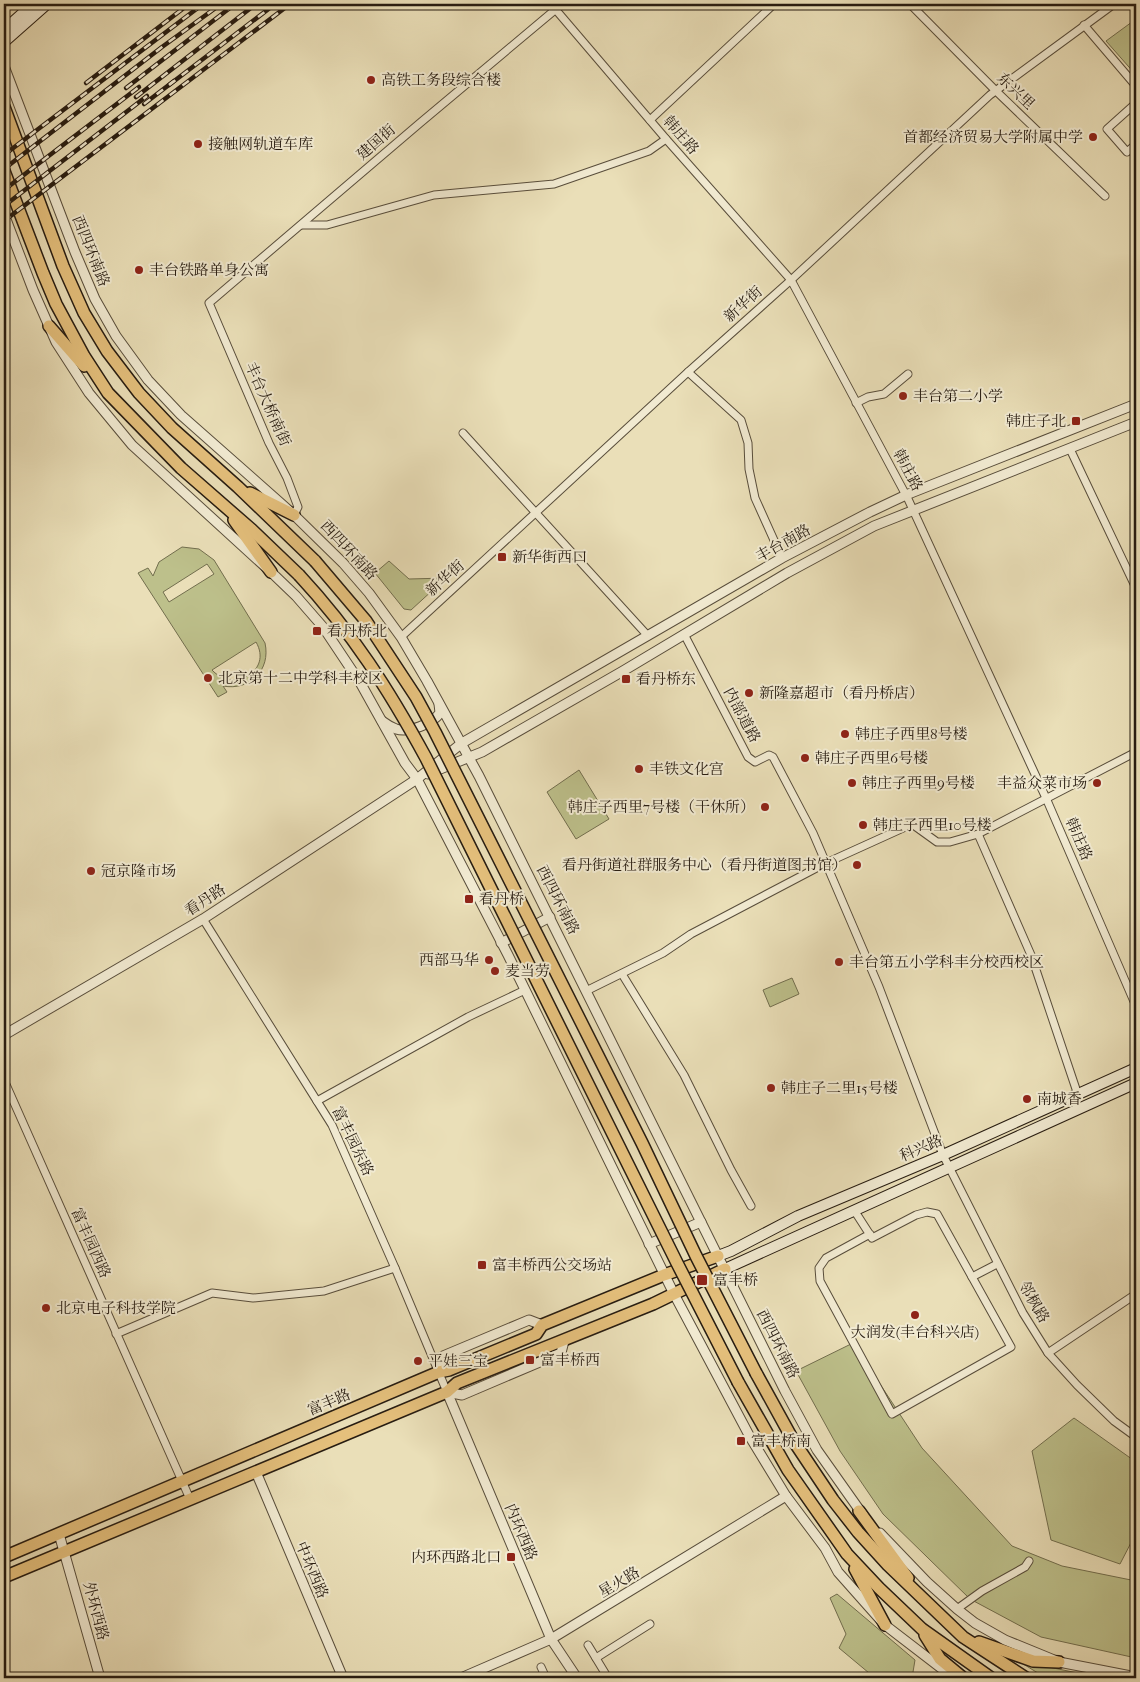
<svg xmlns="http://www.w3.org/2000/svg" width="1140" height="1682" font-family="'IM FELL French Canon','Noto Serif SC',serif">
	<rect width="100%" height="100%" fill="#eadfb8"/>
	<filter id="stains"><feTurbulence type="fractalNoise" baseFrequency=".004" numOctaves="4"/><feColorMatrix values="0 0 0 0 .2 0 0 0 0 .09 0 0 0 0 .02 0 0 0 .5 -.17"/></filter>
	<radialGradient id="worn" r=".72"><stop offset=".6" stop-color="#630" stop-opacity="0"/><stop offset="1" stop-color="#630" stop-opacity=".3"/></radialGradient>
	<g fill="#bdc08b" stroke="#726e4e" fill-rule="evenodd">
		<path d="M1136 19V75L1106 41Z"/>
		<path d="M182 547 199 549 214 560 265 643C271 670 250 691 223 686L227 692 218 697 138 573 148 568 153 576 159 562ZM207 564 214 574 169 602 163 592ZM256 642C273 671 233 693 212 670Z"/>
		<path d="M389 561 409 579 446 578 411 610 404 609 375 573Z"/>
		<path d="M579 770 609 819 576 839 547 792Z"/>
		<path d="M792 978 799 994 770 1007 763 990Z"/>
		<path d="M853 1343 922 1448 1012 1546 1062 1566 1136 1581V1658L1041 1637 970 1599 883 1514 840 1451 796 1371Z"/>
		<path d="M1074 1418 1136 1462V1533L1120 1564 1051 1540 1032 1451Z"/>
		<path d="M837 1594 915 1660 912 1678H875L839 1648 846 1634 830 1598Z"/>
		<path d="M1007 1654 1034 1664 1102 1678H1046Z"/>
	</g>
	<g fill="none" stroke-linecap="round" stroke-linejoin="round">
		<g stroke="#584d3b" stroke-width="9">
			<g id="minor">
				<path d="M910 4 996 91 1105 196"/>
				<path d="M556 10 666 139 791 280 908 499 1046 798 1136 1006"/>
				<path d="M1084 25 1136 86"/>
				<path d="M1136 103 1107 129 1127 152 1136 144"/>
				<path d="M650 120 774 4"/>
				<path d="M302 225H327L434 195 554 184 649 151 666 139"/>
				<path d="M688 372 741 420 748 443 749 469 755 498 782 558"/>
				<path d="M856 403 868 397 884 394 908 374"/>
				<path d="M463 433 648 636"/>
				<path d="M1070 449 1136 588"/>
				<path d="M294 515 298 507 287 478 269 443 209 303 420 123 562 4"/>
				<path d="M684 634 748 757 755 762 769 755 773 757 813 833 879 987 943 1155 1023 1313 1048 1353 1077 1385 1114 1421 1136 1437"/>
				<path d="M401 637 688 372 791 280 990 95 1114 4"/>
				<path d="M978 834 1031 955 1078 1095"/>
				<path d="M203 919 332 1125 395 1268 447 1392"/>
				<path d="M622 974 684 1075 731 1170 751 1206"/>
				<path d="M586 991 663 953 691 934 826 863 912 824 937 842H950L978 834 1136 752"/>
				<path d="M4 1080 190 1499"/>
				<path d="M317 1101 468 1017 525 990"/>
				<path d="M854 1210 872 1238 916 1215 927 1212 937 1214 1011 1347 892 1414 820 1281 819 1268 826 1258 870 1234"/>
				<path d="M972 1277 997 1264"/>
				<path d="M116 1334 212 1293 253 1298 324 1291 395 1268"/>
				<path d="M1048 1353 1136 1294"/>
				<path d="M957 1609 982 1591 1025 1567 1029 1561"/>
				<path d="M588 1645 608 1678"/>
				<path d="M596 1658 650 1624"/>
				<path d="M541 1667 546 1678"/>
			</g>
		</g>
		<g stroke="#584d3b" stroke-width="11">
			<g id="tertiary">
				<path d="M4 66 75 252 95 299 116 336 148 380 181 415 294 515 343 563 369 593 401 637 427 681 479 776 785 1391 817 1450 863 1515"/>
				<path d="M4 214 33 290 56 342 89 393 132 445 271 572 296 596 323 627 361 684 405 763 417 779 508 955 674 1294 750 1437 786 1496 825 1548 838 1572 885 1625 954 1678"/>
				<path d="M382 721C386 724 391 727 396 729 409 733 432 724 440 713L439 704"/>
				<path d="M428 774 482 752 623 671 787 573 874 526 1136 422"/>
				<path d="M501 943 550 917"/>
				<path d="M4 1035 203 919 417 779 462 743 782 558 870 512 906 495 1136 404"/>
				<path d="M649 1244 701 1222"/>
				<path d="M439 1372 443 1356 529 1320 542 1325"/>
				<path d="M447 1392 551 1639 577 1678"/>
				<path d="M447 1392 462 1395 561 1353 564 1341"/>
				<path d="M256 1472 343 1678"/>
				<path d="M880 1533 927 1582 957 1609 975 1623 1005 1640 1059 1662 1136 1677"/>
				<path d="M59 1534 100 1678"/>
				<path d="M461 1678 551 1639 786 1496"/>
			</g>
		</g>
		<g stroke="#271c11" stroke-width="12">
			<g id="secondary">
				<path d="M4 30 33 4"/>
				<path d="M4 42 47 4"/>
				<path d="M718 1256 731 1251 798 1216 943 1155 1136 1068"/>
				<path d="M725 1269 1136 1083"/>
			</g>
		</g>
		<g stroke="#271c11" stroke-width="14">
			<g id="primary">
				<path d="M4 1557 439 1372 449 1370 536 1334 542 1325 664 1275 718 1256"/>
				<path d="M4 1577 447 1392 457 1383 653 1304 725 1269"/>
			</g>
		</g>
		<g stroke="#271c11" stroke-width="14">
			<g id="trunk">
				<path d="M4 107 63 266 84 313 107 351 139 393 172 428 238 487 315 561"/>
				<path d="M4 171 43 273 56 304 84 356 108 393 181 468 252 530 299 575"/>
				<path d="M49 326 84 366"/>
				<path d="M250 493 294 515"/>
				<path d="M234 520 271 572"/>
				<path d="M756 1373 793 1440 833 1500 858 1532 888 1565 963 1637 1026 1678"/>
				<path d="M738 1382 788 1470 847 1554 879 1588 922 1629 991 1678"/>
				<path d="M859 1511 908 1578"/>
				<path d="M855 1569 885 1625"/>
				<path d="M925 1635 940 1659 963 1678"/>
				<path d="M979 1642 1033 1661 1059 1662"/>
			</g>
		</g>
		<use href="#minor" stroke="#f1ead1" stroke-width="7"/>
		<use href="#tertiary" stroke="#f1ead1" stroke-width="9"/>
		<use href="#secondary" stroke="#f1ead1" stroke-width="10"/>
		<use href="#primary" stroke="#e5c07c" stroke-width="11"/>
		<use href="#trunk" stroke="#e5c07c" stroke-width="11"/>
		<g stroke="#271c11" stroke-width="4.5">
			<g id="rail">
				<path d="M86 83 189 4"/>
				<path d="M169 85 275 4"/>
				<path d="M126 88 235 4"/>
				<path d="M136 97 256 4"/>
				<path d="M144 104 174 81"/>
				<path d="M4 155 203 4"/>
				<path d="M4 169 162 47 221 4"/>
				<path d="M4 190 139 87"/>
				<path d="M4 206 147 96"/>
				<path d="M4 221 290 4"/>
			</g>
		</g>
		<use href="#rail" stroke="#f1ead1" stroke-width="2.5" stroke-dasharray="8" stroke-linecap="butt"/>
		<g stroke="#271c11" stroke-width="14" stroke-linecap="butt">
			<g id="trunk-bridge">
				<path d="M315 561 366 621 416 697 435 732 642 1143 696 1256 756 1373"/>
				<path d="M299 575C352 632 389 690 426 758L677 1263 738 1382"/>
			</g>
		</g>
		<use href="#trunk-bridge" stroke="#e5c07c" stroke-width="11"/>
	</g>
	<g fill="#8f2418" stroke="#f1ead1" stroke-width="2">
		<circle cx="371" cy="80" r="5"/>
		<circle cx="1093" cy="137" r="5"/>
		<circle cx="198" cy="144" r="5"/>
		<circle cx="139" cy="270" r="5"/>
		<circle cx="903" cy="396" r="5"/>
		<rect x="1071" y="416" width="10" height="10" rx="2.5"/>
		<rect x="497" y="552" width="10" height="10" rx="2.5"/>
		<rect x="312" y="626" width="10" height="10" rx="2.5"/>
		<circle cx="208" cy="678" r="5"/>
		<rect x="621" y="674" width="10" height="10" rx="2.5"/>
		<circle cx="749" cy="693" r="5"/>
		<circle cx="845" cy="734" r="5"/>
		<circle cx="805" cy="758" r="5"/>
		<circle cx="639" cy="769" r="5"/>
		<circle cx="852" cy="783" r="5"/>
		<circle cx="1097" cy="783" r="5"/>
		<circle cx="765" cy="807" r="5"/>
		<circle cx="863" cy="825" r="5"/>
		<circle cx="857" cy="865" r="5"/>
		<circle cx="91" cy="871" r="5"/>
		<rect x="464" y="894" width="10" height="10" rx="2.5"/>
		<circle cx="489" cy="960" r="5"/>
		<circle cx="839" cy="962" r="5"/>
		<circle cx="495" cy="971" r="5"/>
		<circle cx="771" cy="1088" r="5"/>
		<circle cx="1027" cy="1099" r="5"/>
		<rect x="477" y="1260" width="10" height="10" rx="2.5"/>
		<rect x="696" y="1274" width="12" height="12" rx="2.5"/>
		<circle cx="46" cy="1308" r="5"/>
		<circle cx="915" cy="1315" r="5"/>
		<rect x="525" y="1355" width="10" height="10" rx="2.5"/>
		<circle cx="418" cy="1361" r="5"/>
		<rect x="736" y="1436" width="10" height="10" rx="2.5"/>
		<rect x="506" y="1552" width="10" height="10" rx="2.5"/>
	</g>
	<g text-anchor="middle" stroke-width="4" stroke-linejoin="round" paint-order="stroke">
		<g font-size="15" fill="#271c11" stroke="#f1ead1" text-anchor="start">
			<text x="381" y="85">高铁工务段综合楼</text>
			<text x="1083" y="142" text-anchor="end">首都经济贸易大学附属中学</text>
			<text x="208" y="149">接触网轨道车库</text>
			<text x="149" y="275">丰台铁路单身公寓</text>
			<text x="913" y="401">丰台第二小学</text>
			<text x="1066" y="426" text-anchor="end">韩庄子北</text>
			<text x="512" y="562">新华街西口</text>
			<text x="327" y="636">看丹桥北</text>
			<text x="218" y="683">北京第十二中学科丰校区</text>
			<text x="636" y="684">看丹桥东</text>
			<text x="759" y="698">新隆嘉超市（看丹桥店）</text>
			<text x="855" y="739">韩庄子西里8号楼</text>
			<text x="815" y="763">韩庄子西里6号楼</text>
			<text x="649" y="774">丰铁文化宫</text>
			<text x="862" y="788">韩庄子西里9号楼</text>
			<text x="1087" y="788" text-anchor="end">丰益众菜市场</text>
			<text x="755" y="812" text-anchor="end">韩庄子西里7号楼（干休所）</text>
			<text x="873" y="830">韩庄子西里10号楼</text>
			<text x="847" y="870" text-anchor="end">看丹街道社群服务中心（看丹街道图书馆）</text>
			<text x="101" y="876">冠京隆市场</text>
			<text x="479" y="904">看丹桥</text>
			<text x="479" y="965" text-anchor="end">西部马华</text>
			<text x="849" y="967">丰台第五小学科丰分校西校区</text>
			<text x="505" y="976">麦当劳</text>
			<text x="781" y="1093">韩庄子二里15号楼</text>
			<text x="1037" y="1104">南城香</text>
			<text x="492" y="1270">富丰桥西公交场站</text>
			<text x="713" y="1285">富丰桥</text>
			<text x="56" y="1313">北京电子科技学院</text>
			<text x="915" y="1337" text-anchor="middle">大润发(丰台科兴店)</text>
			<text x="540" y="1365">富丰桥西</text>
			<text x="428" y="1366">平娃三宝</text>
			<text x="751" y="1446">富丰桥南</text>
			<text x="501" y="1562" text-anchor="end">内环西路北口</text>
		</g>
		<g font-size="15" fill="#271c11" stroke="#f1ead1">
			<text transform="translate(1016 91) rotate(44)" y="5">东兴里</text>
			<text transform="translate(681 135) rotate(49)" y="5">韩庄路</text>
			<text transform="translate(376 142) rotate(-41)" y="5">建国街</text>
			<text transform="translate(91 251) rotate(68)" y="5">西四环南路</text>
			<text transform="translate(743 304) rotate(-42)" y="5">新华街</text>
			<text transform="translate(268 404) rotate(66)" y="5">丰台大桥南街</text>
			<text transform="translate(908 470) rotate(62)" y="5">韩庄路</text>
			<text transform="translate(783 543) rotate(-29)" y="5">丰台南路</text>
			<text transform="translate(349 550) rotate(47)" y="5">西四环南路</text>
			<text transform="translate(445 578) rotate(-42)" y="5">新华街</text>
			<text transform="translate(742 715) rotate(62)" y="5">内部道路</text>
			<text transform="translate(1079 839) rotate(67)" y="5">韩庄路</text>
			<text transform="translate(205 900) rotate(-33)" y="5">看丹路</text>
			<text transform="translate(558 900) rotate(63)" y="5">西四环南路</text>
			<text transform="translate(353 1141) rotate(64)" y="5">富丰园东路</text>
			<text transform="translate(921 1148) rotate(-23)" y="5">科兴路</text>
			<text transform="translate(91 1243) rotate(66)" y="5">富丰园西路</text>
			<text transform="translate(1034 1302) rotate(60)" y="5">邻枫路</text>
			<text transform="translate(778 1344) rotate(63)" y="5">西四环南路</text>
			<text transform="translate(329 1402) rotate(-23)" y="5">富丰路</text>
			<text transform="translate(521 1532) rotate(67)" y="5">内环西路</text>
			<text transform="translate(312 1570) rotate(67)" y="5">中环西路</text>
			<text transform="translate(619 1582) rotate(-31)" y="5">星火路</text>
			<text transform="translate(96 1611) rotate(75)" y="5">外环西路</text>
		</g>
	</g>
	<rect width="1140" height="1682" fill="none" stroke="#eadfb8" stroke-width="20"/>
	<rect x="5" y="5" width="1130" height="1672" fill="none" stroke="#271c11" stroke-width="2.5"/>
	<rect x="10" y="10" width="1120" height="1662" fill="none" stroke="#271c11"/>
	<rect width="100%" height="100%" filter="url(#stains)"/>
	<rect width="100%" height="100%" fill="url(#worn)"/>
</svg>
